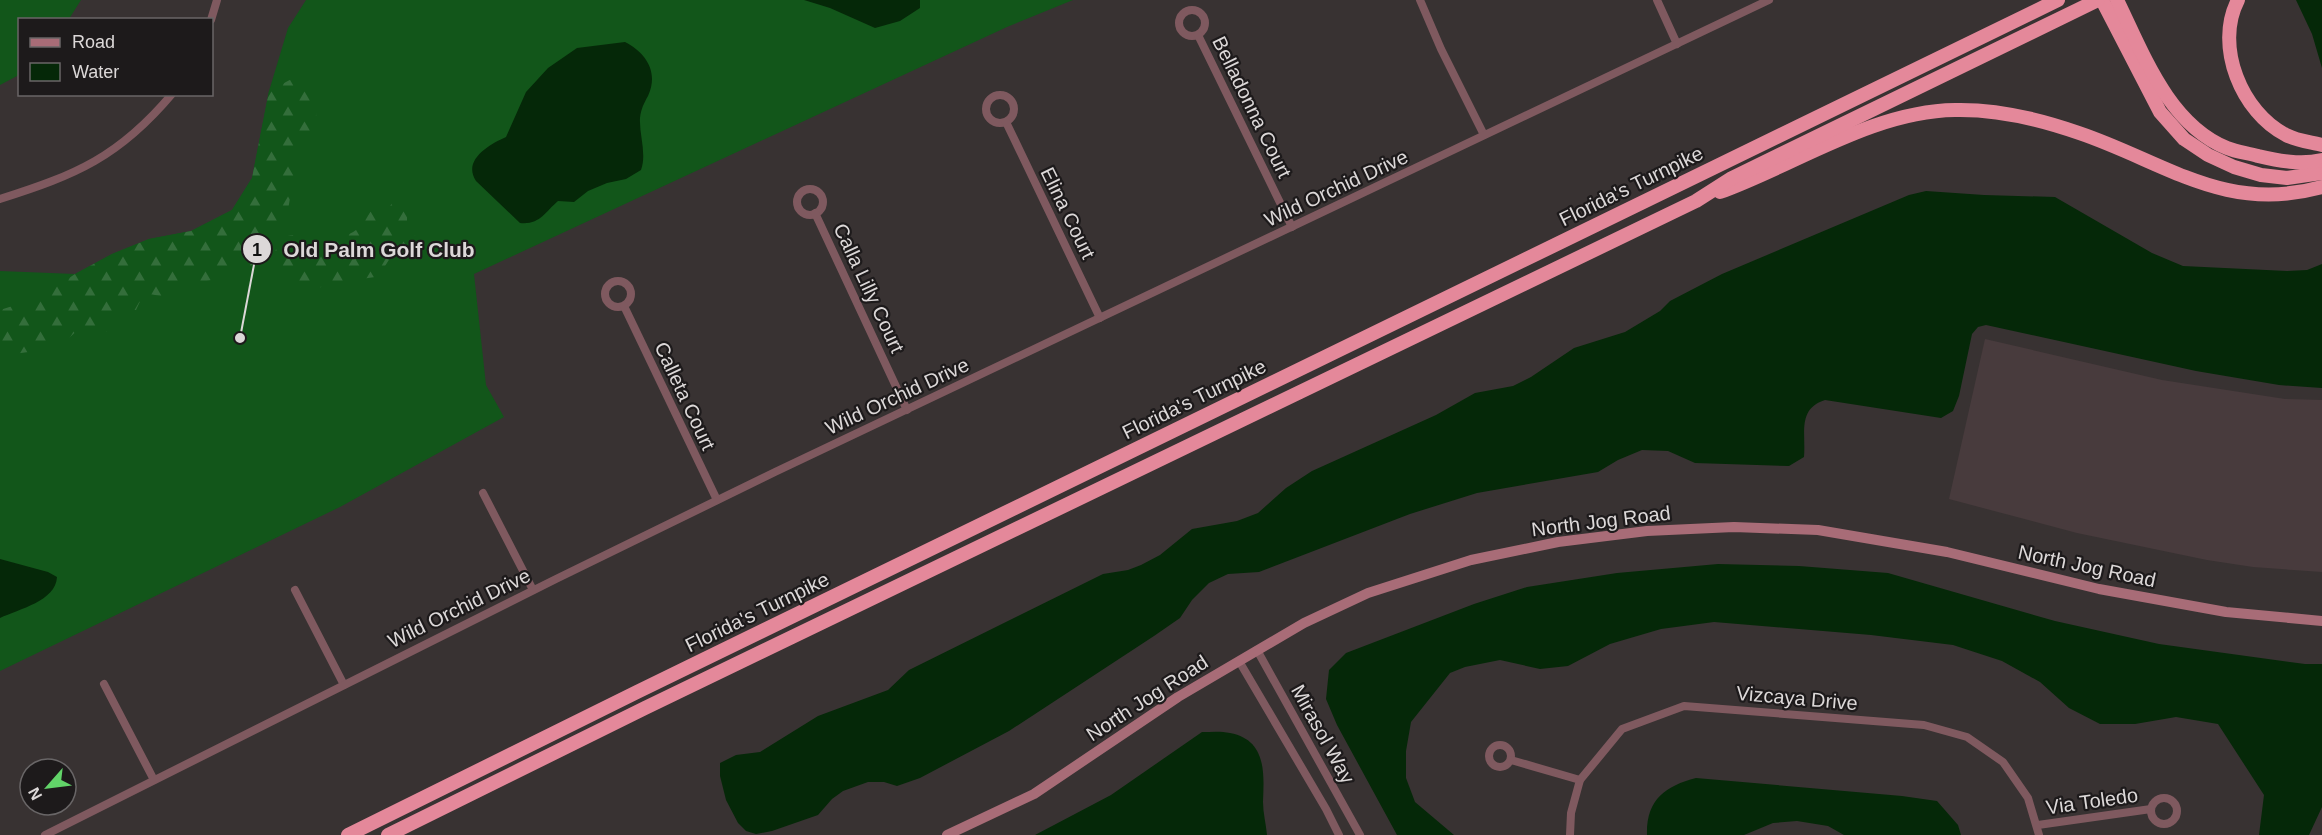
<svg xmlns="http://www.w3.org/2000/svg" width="2322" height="835" font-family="Arial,sans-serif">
	<defs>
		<pattern id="forest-firs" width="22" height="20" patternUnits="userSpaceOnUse" patternTransform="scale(1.5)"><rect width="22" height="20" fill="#12561a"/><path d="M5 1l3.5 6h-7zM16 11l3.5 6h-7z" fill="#346e3b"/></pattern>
	</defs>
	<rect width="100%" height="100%" fill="#383232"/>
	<path fill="#483b3d" d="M1985 339 2162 380 2285 399 2322 400V572L2253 567 2207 560 2077 533 1949 499Z"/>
	<g fill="#12561a">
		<path d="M0 0H81L69 19 20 20 19 75 0 85Z"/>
		<path d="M306 0H1073L1007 27 474 274 486 385 504 417 340 507 0 671V271L75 274 112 254 149 239 191 231 232 210 252 178 269 91 288 28Z"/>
	</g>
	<g fill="url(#forest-firs)">
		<path d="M301 74C302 82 302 89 309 93L316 88 323 94 316 114 319 134 297 156 287 216 283 225 275 231 265 259C231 275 209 284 171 285L166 297 144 293 136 310 123 309 111 332 90 331 81 327 69 338 57 339 44 350 13 354 0 365V310L41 297 75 274 112 254 149 239 191 231 232 210 252 178 269 91Z"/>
		<path d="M397 201 407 211V223L421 245 418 253C392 235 390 268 375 277L327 284 305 295 294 270 273 271C269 258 277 244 288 236 309 231 336 245 356 230 363 224 367 214 374 208L390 206 393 202Z"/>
	</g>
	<g fill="#052808">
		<path d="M804 0H920V8L900 21 875 28 830 8Z"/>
		<path d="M2296 0H2322V68L2312 34Z"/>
		<path d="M625 42C646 53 659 72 648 96 644 103 641 109 640 118 639 135 647 153 641 170L626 179 607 183 588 191 574 202 558 201C545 212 540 225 520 223L476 181C462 160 490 144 506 137L526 92 548 68 577 48Z"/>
		<path d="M1926 191 1984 195 2055 197 2152 253 2183 266 2287 271 2307 270 2322 264V388L2279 385 2196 371 1986 325 1978 327 1972 334 1959 396 1953 411 1941 418 1825 400C1797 409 1806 433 1804 457L1789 466 1695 463 1668 451 1642 450 1618 460 1598 472 1477 493 1410 514 1259 572 1228 574 1209 583 1192 600 1180 618 1154 636 1009 731 920 778 897 786 884 782H868L843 791 832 799 818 815 772 831 756 834 746 831 738 823 726 800 720 776V763L736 755 760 752 818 716 888 690 909 670 1103 574 1128 570 1141 565 1160 555 1192 529 1237 521 1258 513 1286 488 1312 471 1436 415 1475 393 1513 386 1531 377 1574 348 1625 332 1660 311 1670 301 1722 274 1909 195Z"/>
		<path d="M0 559 48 572 57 577C56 601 19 609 0 618Z"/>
		<path d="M1718 564 1799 566 1888 573 2055 621 2159 644 2305 664H2322V807L2309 835H2259L2264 795 2218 724 2176 717 2135 724H2100L2069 708 2040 682 2002 661 1953 645 1871 635 1714 622 1661 629 1610 644 1568 666 1540 669 1500 660 1465 667 1450 673 1411 722 1406 751V778L1415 802 1454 835H1397L1337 725 1326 699 1329 670 1346 653 1474 604 1527 587 1617 573Z"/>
		<path d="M1202 732C1211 732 1221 731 1230 733 1267 740 1264 774 1263 802 1263 813 1266 824 1267 835H1035L1111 795Z"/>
		<path d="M1696 778 1902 796 1937 801 1958 825 1961 835H1844L1828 826 1797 821 1773 823 1744 835H1647C1646 800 1665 786 1696 778Z"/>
	</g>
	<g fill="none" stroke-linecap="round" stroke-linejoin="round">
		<g stroke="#7f595f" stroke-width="8">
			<path d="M1420 0 1441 49 1484 135"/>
			<path d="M1657 0 1677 44"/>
			<circle cx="1192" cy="23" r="13"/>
			<path d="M211 20 217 0"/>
			<path d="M1198 35 1292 227"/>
			<circle cx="1000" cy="109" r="14"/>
			<path d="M1006 122 1100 318"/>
			<circle cx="810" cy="202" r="13"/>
			<path d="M0 199C76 175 119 157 172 94"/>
			<path d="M815 213 907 410"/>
			<circle cx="618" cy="294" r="13"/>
			<path d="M624 306 717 500"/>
			<path d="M483 493 533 590"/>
			<path d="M295 590 344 685"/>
			<path d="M1257 650 1360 835"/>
			<path d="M1239 661 1326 809 1339 835"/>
			<path d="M104 684 154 780"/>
			<circle cx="1500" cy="756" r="11"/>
			<path d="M1511 760 1580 780"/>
			<circle cx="2164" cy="811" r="13"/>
			<path d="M2038 825 2151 809"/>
			<path d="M45 835 556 579 775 472 1769 0"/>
			<path d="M1570 835 1571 813 1580 780 1622 729 1684 706 1924 725 1967 737 2003 762 2028 798 2039 835"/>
		</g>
		<path stroke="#a86c77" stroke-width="10" d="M947 835 1034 794 1178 697 1304 623 1368 593 1471 560 1558 542 1647 531 1734 527 1818 530 1947 552 2099 589 2226 612 2322 621"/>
		<g stroke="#e4889a" stroke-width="14">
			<path d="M2102 0 2160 112 2184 139 2208 155 2234 167 2261 175 2287 178 2322 173"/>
			<path d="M2117 0C2143 53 2168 124 2227 148 2237 152 2248 153 2258 156 2279 161 2301 165 2322 160"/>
			<path d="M2238 0C2214 46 2242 113 2286 135 2297 141 2310 142 2322 145"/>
			<path d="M1720 192C1795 165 1873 111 1955 110 1998 109 2039 119 2079 133 2165 162 2225 214 2322 187"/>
			<path d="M348 835 637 692 2058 0"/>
			<path d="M388 835 645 708 1696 201 1732 178 2098 0"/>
		</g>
	</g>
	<g text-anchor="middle" stroke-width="4.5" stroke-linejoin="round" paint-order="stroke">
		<g font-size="20" fill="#dcd8d8" stroke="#1d1a1b">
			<text transform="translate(1252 107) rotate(64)" y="7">Belladonna Court</text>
			<text transform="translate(1631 186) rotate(-26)" y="7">Florida's Turnpike</text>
			<text transform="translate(1336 188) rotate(-25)" y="7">Wild Orchid Drive</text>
			<text transform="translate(1068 213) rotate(64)" y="7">Elina Court</text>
			<text transform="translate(869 288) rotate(65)" y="7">Calla Lilly Court</text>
			<text transform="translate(685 396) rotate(65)" y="7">Calleta Court</text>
			<text transform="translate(897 396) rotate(-25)" y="7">Wild Orchid Drive</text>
			<text transform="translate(1194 399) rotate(-26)" y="7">Florida's Turnpike</text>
			<text transform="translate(1601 521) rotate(-7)" y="7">North Jog Road</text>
			<text transform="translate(2087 566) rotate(12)" y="7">North Jog Road</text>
			<text transform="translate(459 608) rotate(-26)" y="7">Wild Orchid Drive</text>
			<text transform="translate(757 612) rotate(-26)" y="7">Florida's Turnpike</text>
			<text transform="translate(1147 698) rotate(-33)" y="7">North Jog Road</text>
			<text transform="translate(1797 698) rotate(5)" y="7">Vizcaya Drive</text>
			<text transform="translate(1323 734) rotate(61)" y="7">Mirasol Way</text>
			<text transform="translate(2092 801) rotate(-8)" y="7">Via Toledo</text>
		</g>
	</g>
	<path fill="none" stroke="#dcd8d8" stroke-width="2" d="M240 338L257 249"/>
	<g fill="#dcd8d8" stroke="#1d1a1b" stroke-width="2">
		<circle cx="240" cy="338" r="6"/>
		<circle cx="257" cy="249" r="15"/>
	</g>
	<g font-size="18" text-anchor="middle" font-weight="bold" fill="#111">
		<text x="257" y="256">1</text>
	</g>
	<g font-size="21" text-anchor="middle" font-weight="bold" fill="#dcd8d8" stroke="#1d1a1b" stroke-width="4.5" stroke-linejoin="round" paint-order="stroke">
		<text x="379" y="257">Old Palm Golf Club</text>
	</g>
	<rect x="18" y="18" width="195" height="78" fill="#1d1a1b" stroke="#696667" stroke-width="1.5"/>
	<rect x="30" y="38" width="30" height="9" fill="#a86c77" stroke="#696667" stroke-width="1.5"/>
	<text x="72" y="48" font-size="18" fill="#dcd8d8">Road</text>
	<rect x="30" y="63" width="30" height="18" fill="#052808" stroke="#696667" stroke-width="1.5"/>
	<text x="72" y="78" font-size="18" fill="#dcd8d8">Water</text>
	<g transform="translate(48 787) rotate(242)"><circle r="28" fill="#1d1a1b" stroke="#696667" stroke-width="1.5"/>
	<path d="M0-4.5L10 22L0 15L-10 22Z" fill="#62d469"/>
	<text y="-9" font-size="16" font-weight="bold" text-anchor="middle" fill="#dcd8d8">N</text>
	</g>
</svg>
